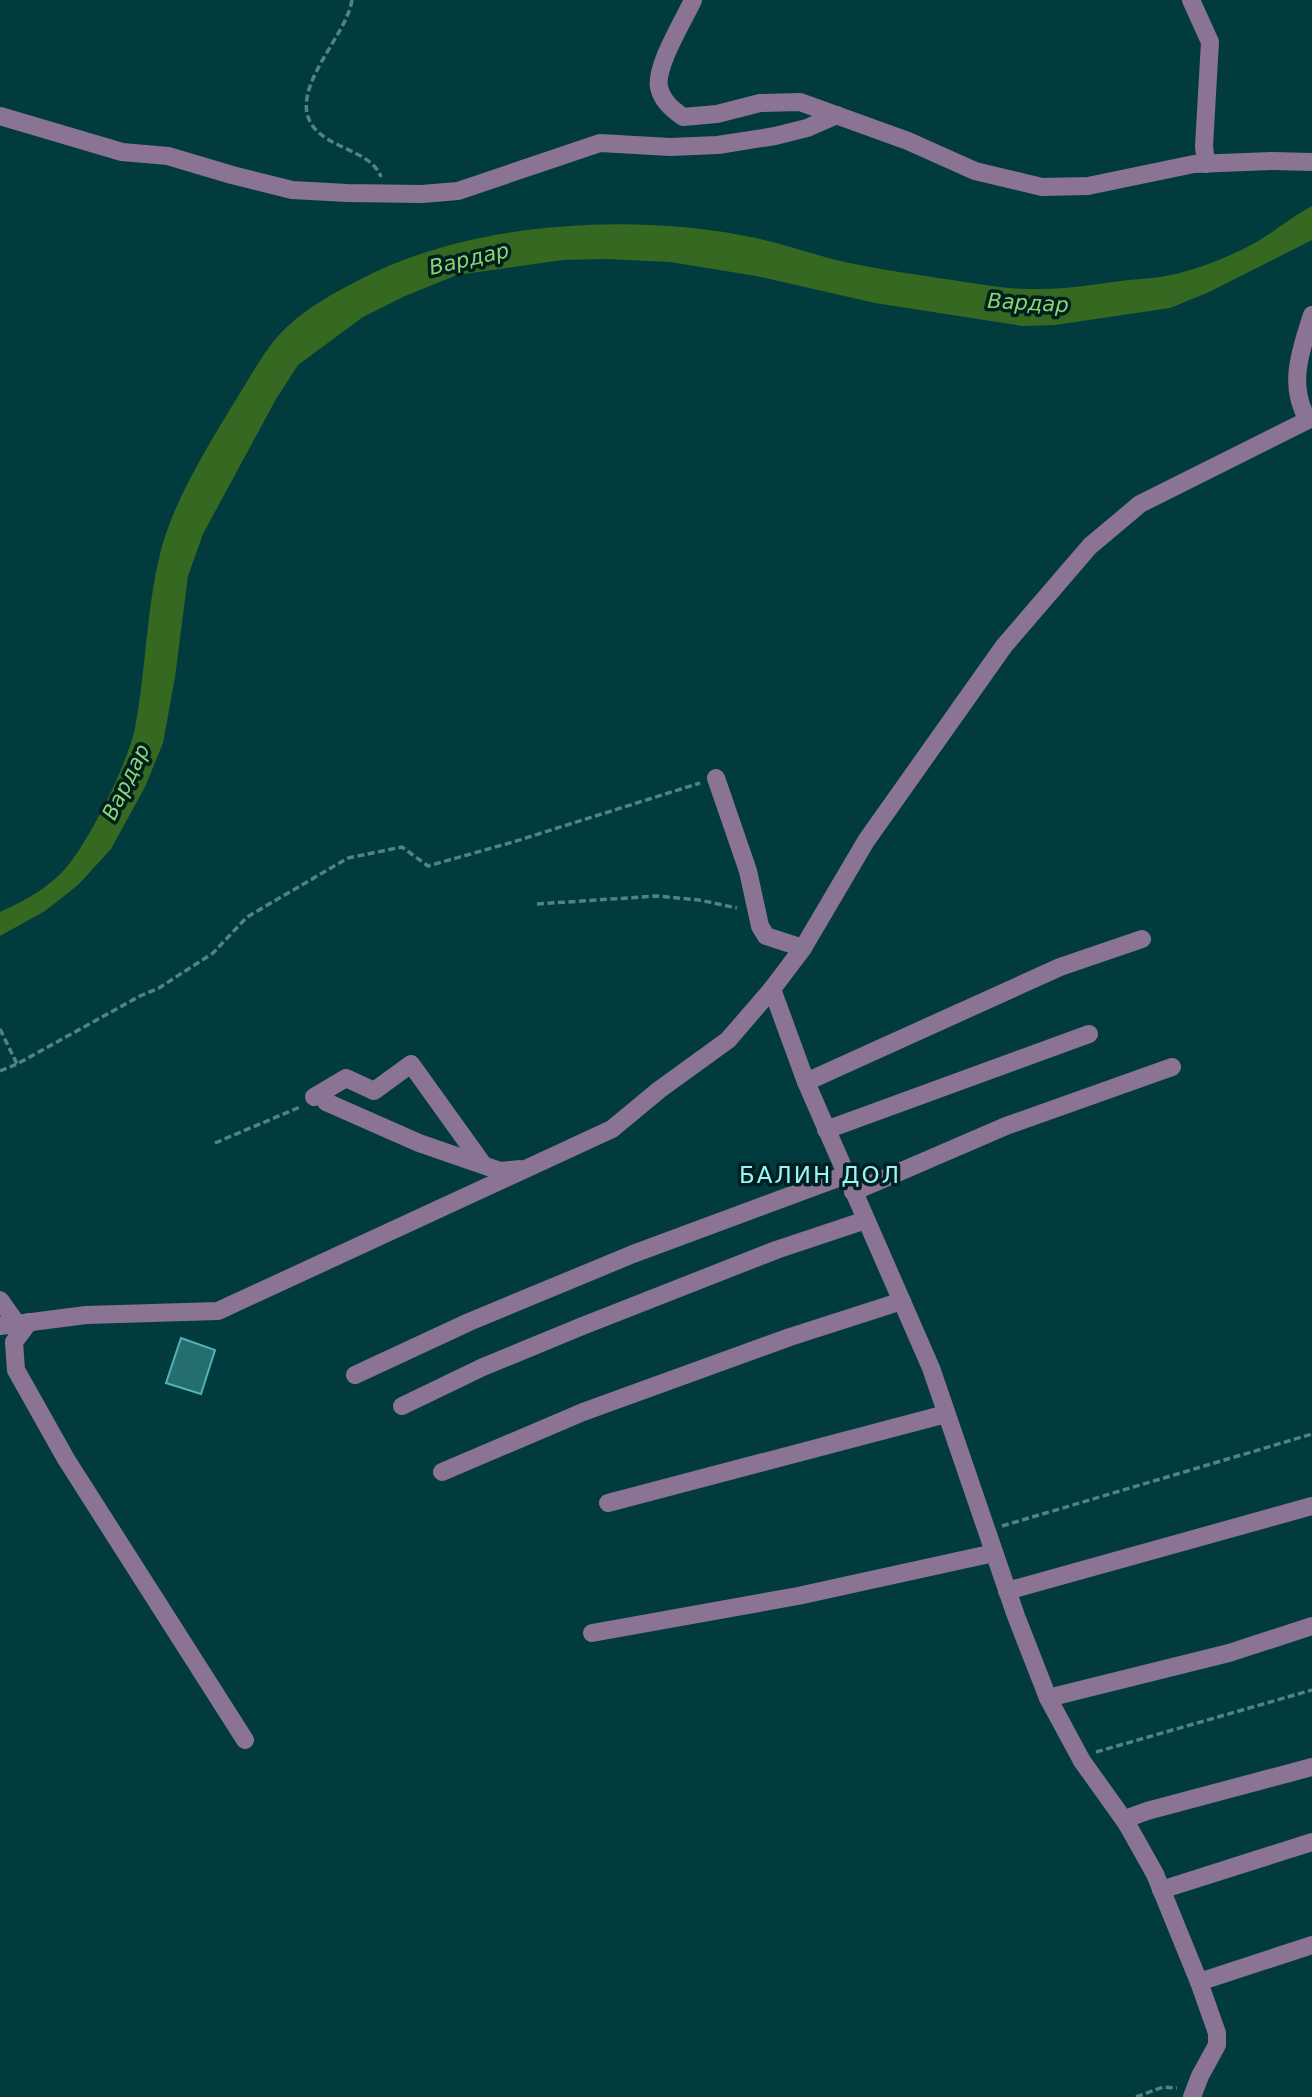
<svg xmlns="http://www.w3.org/2000/svg" width="1312" height="2097" font-family="'DejaVu Sans',sans-serif">
	<rect width="100%" height="100%" fill="#023b3d"/>
	<path fill="#356820" d="M1312 206V240L1207 293 1170 308 1055 325 1022 326 875 303 756 276 670 262 606 259 563 260 457 275 405 296 363 317 298 365 276 399 203 534 188 576 175 677 163 743 145 787 111 849 78 885 45 911 0 936V912C24 901 47 889 65 869 89 842 128 763 135 728 146 671 146 611 160 554 172 503 210 442 237 398 253 373 266 346 288 326 309 306 336 292 361 279 471 221 636 212 756 238 782 244 807 252 832 259 869 268 907 273 945 279 973 283 1003 289 1032 289 1064 290 1096 284 1128 280 1142 279 1157 278 1171 275 1199 269 1228 257 1253 244 1273 233 1291 217 1312 206Z"/>
	<path fill="#246e70" stroke="#54b2b5" stroke-width="2" d="M181 1338 215 1350 201 1394 166 1383Z"/>
	<g fill="none" stroke-linecap="round" stroke-linejoin="round">
		<g stroke="#508385" stroke-width="3.5" stroke-dasharray="7 3.5" stroke-linecap="butt">
			<path d="M352 0C347 36 288 89 312 125 328 149 371 150 381 177"/>
			<path d="M537 904 657 896 699 900 737 908"/>
			<path d="M0 1029 17 1064"/>
			<path d="M0 1071 17 1064 140 996 159 988 213 953 247 917 348 858 402 847 428 866 513 842 700 783"/>
			<path d="M215 1143 300 1107"/>
			<path d="M1002 1526 1312 1434"/>
			<path d="M1096 1752 1312 1690"/>
			<path d="M1136 2097 1163 2087 1177 2088"/>
		</g>
		<g stroke="#8b7493" stroke-width="18">
			<path d="M693 0C684 20 655 66 659 87 662 101 672 109 683 117L717 114 760 103 800 102 908 141 975 171 1042 187 1088 186 1194 164 1272 161 1312 162"/>
			<path d="M1191 0 1210 42 1204 146 1206 164"/>
			<path d="M0 116 122 152 168 156 232 175 292 190 347 193 422 194 458 191 600 143 670 147 718 145 775 136 807 128 837 115"/>
			<path d="M716 778 748 871 760 926 766 936 803 948"/>
			<path d="M772 989 806 1082 931 1368 1016 1616 1048 1698 1082 1761 1127 1824 1155 1874 1199 1982 1217 2033V2045L1200 2076 1192 2097"/>
			<path d="M806 1082 1060 967 1142 939"/>
			<path d="M314 1097 346 1078 374 1091 411 1064 482 1163"/>
			<path d="M326 1102 419 1143 500 1171 520 1169"/>
			<path d="M826 1130 1089 1034"/>
			<path d="M853 1192 1006 1126 1172 1067"/>
			<path d="M0 1300 17 1324"/>
			<path d="M29 1322 14 1342 16 1370 66 1459 245 1740"/>
			<path d="M0 1326 86 1315 218 1311 612 1129 659 1090 728 1040 772 989 803 948 866 841 1004 646 1090 546 1140 504 1308 420C1287 385 1301 350 1312 315"/>
			<path d="M355 1375 469 1322 633 1254 846 1175"/>
			<path d="M402 1406 483 1367 580 1327 776 1250 866 1220"/>
			<path d="M442 1472 583 1412 790 1337 902 1301"/>
			<path d="M608 1503 946 1414"/>
			<path d="M1007 1591 1312 1506"/>
			<path d="M592 1633 798 1596 994 1553"/>
			<path d="M1048 1698 1229 1653 1312 1626"/>
			<path d="M1127 1824 1128 1818 1147 1811 1312 1767"/>
			<path d="M1161 1890 1312 1842"/>
			<path d="M1199 1982 1312 1945"/>
		</g>
	</g>
	<g text-anchor="middle" stroke-width="7" stroke-linejoin="round" paint-order="stroke">
		<g font-size="21" font-style="italic" fill="#8dd473" stroke="#021f20">
			<text transform="translate(469 259) rotate(-13)" y="7">Вардар</text>
			<text transform="translate(1028 303) rotate(3)" y="7">Вардар</text>
			<text transform="translate(126 782) rotate(-64)" y="7">Вардар</text>
		</g>
		<g font-size="23" letter-spacing="2" fill="#99f5f8" stroke="#021f20">
			<text x="820" y="1183">БАЛИН ДОЛ</text>
		</g>
	</g>
</svg>
